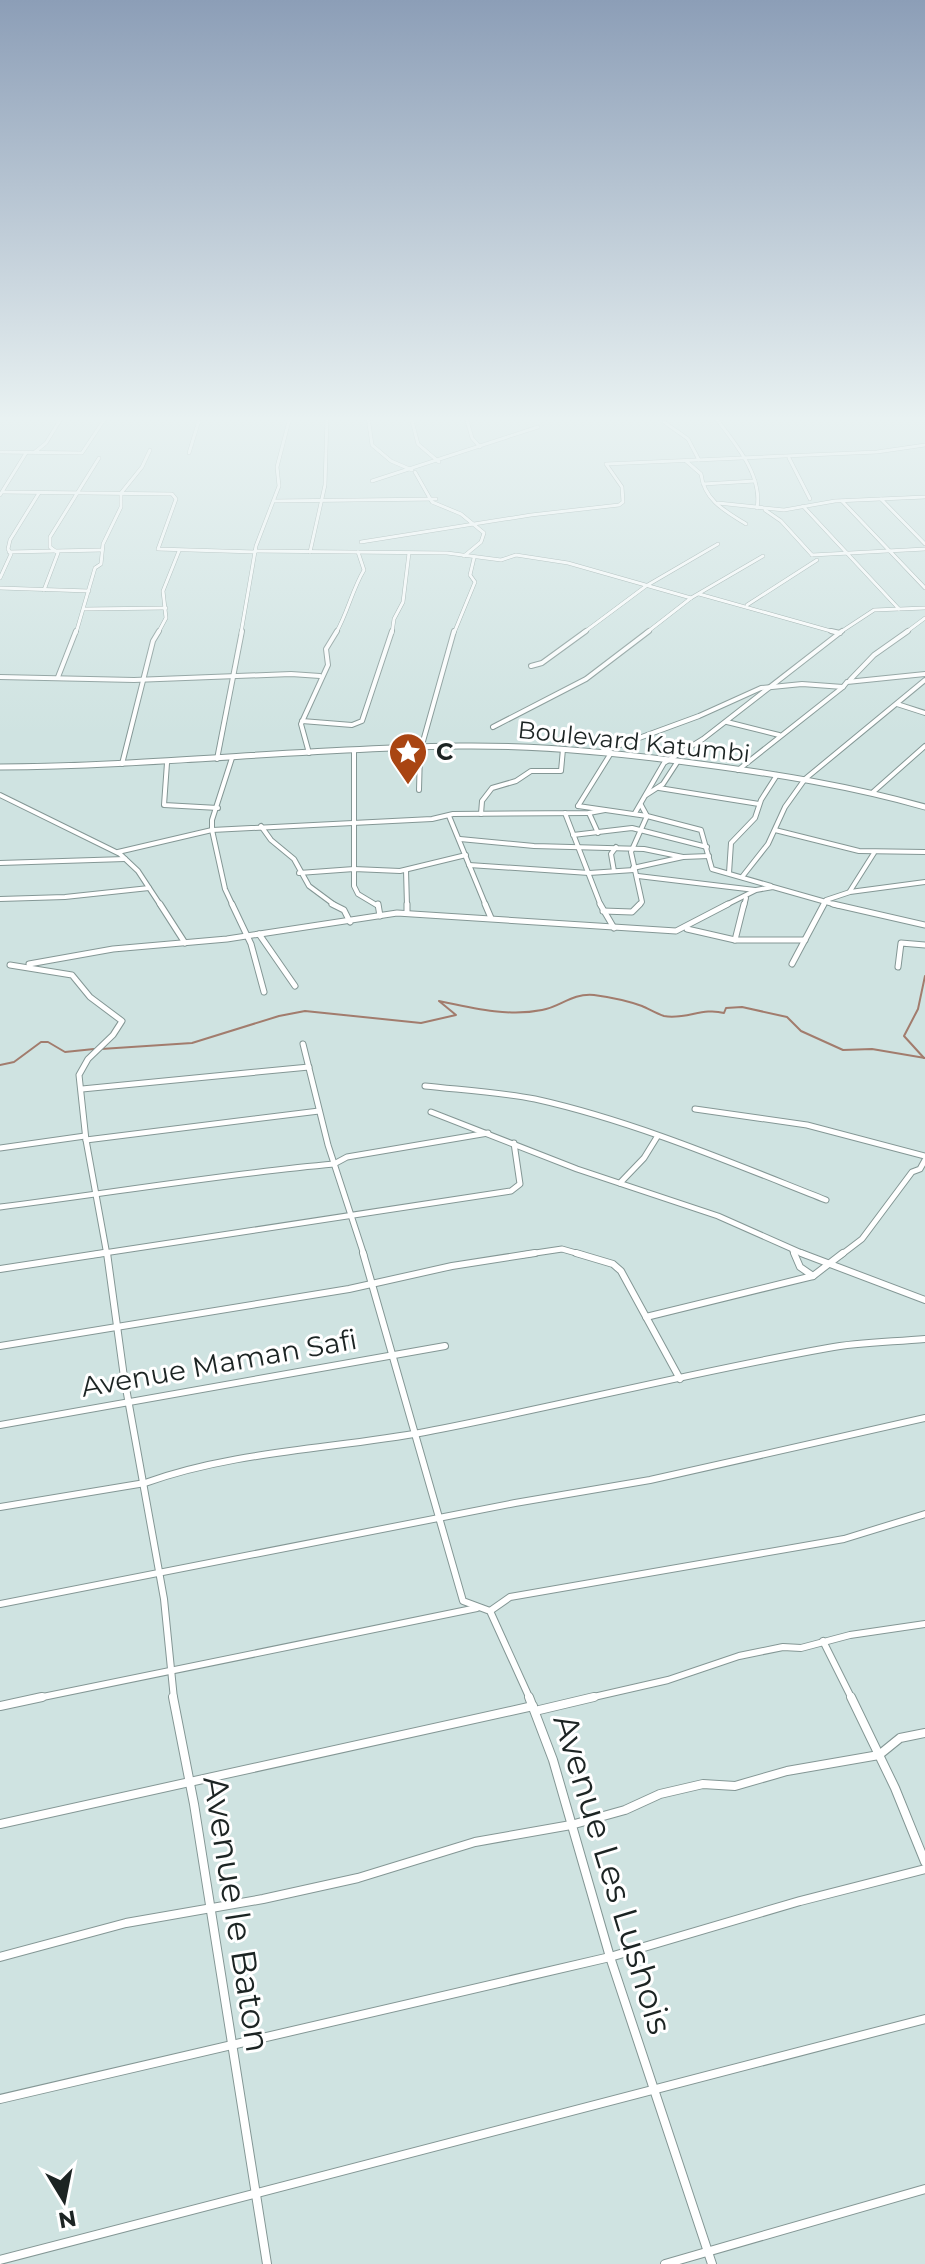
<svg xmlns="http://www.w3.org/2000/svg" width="925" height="2264" font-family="Montserrat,sans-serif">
	<rect width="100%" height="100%" fill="#cfe3e1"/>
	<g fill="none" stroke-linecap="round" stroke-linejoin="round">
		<g stroke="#a27c6d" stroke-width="2">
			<path d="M101 1049 192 1043 279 1016 305 1011 421 1023 456 1015 439 1001C472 1008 508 1017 542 1010 561 1007 571 993 594 995 609 997 628 1001 642 1006 649 1009 657 1014 664 1016 686 1020 703 1007 724 1013L726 1008 742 1007 787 1017 801 1031 843 1050 872 1049 925 1058"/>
			<path d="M924 1058 904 1036 918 1009 925 976"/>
			<path d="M0 1065 14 1062 41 1042H48L65 1052 94 1049"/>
		</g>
		<g stroke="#849795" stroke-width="4">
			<g id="street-far4">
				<path d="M368 417 372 445 391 461 412 470"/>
				<path d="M411 417 418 444 439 462"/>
				<path d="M466 417 472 438 480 447"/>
				<path d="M715 417C734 442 763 475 757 508"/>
				<path d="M664 422 688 439 699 460"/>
				<path d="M0 452 82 453 106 417"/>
				<path d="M35 452 46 443 62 417"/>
				<path d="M189 453 200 417"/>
				<path d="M789 458 810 499"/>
				<path d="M686 461 701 474C704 500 725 511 746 524"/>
				<path d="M415 472 432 502 461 514 484 533 481 542 464 556"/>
				<path d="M372 481 538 427"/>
				<path d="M703 484 755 481"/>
				<path d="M3 492 172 494 176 499 158 549 255 552"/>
				<path d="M0 495 26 453"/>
				<path d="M881 499 925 544"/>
				<path d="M275 501 436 499"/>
				<path d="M842 501 925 588"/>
				<path d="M718 503 784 510 835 501 925 497"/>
				<path d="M803 506 899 609"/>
				<path d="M765 510 781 521 812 555"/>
				<path d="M361 542 531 515 619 505 623 502 622 487 606 464 877 452 925 445"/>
				<path d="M255 551 447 553 501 560 516 555 568 563 691 598"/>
				<path d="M9 552 102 550"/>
				<path d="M310 552 325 485 327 417"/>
				<path d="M812 555 925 549"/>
				<path d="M0 578 11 554 8 549 10 540 39 493"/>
				<path d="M0 588 89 591"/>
				<path d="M44 590 58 553 50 547V537L99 458"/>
				<path d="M699 594 838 633"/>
				<path d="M747 605 817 560"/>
				<path d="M85 609 166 608"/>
				<path d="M76 633 95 568 101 564 103 544 121 507V493L142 467 150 450"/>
				<path d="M158 633 166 618 163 591 179 551"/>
				<path d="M241 633 256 546 279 486 277 467 290 417"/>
				<path d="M336 633C348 612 352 590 364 570L358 552"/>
				<path d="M392 633 394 619 403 602 409 553"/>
				<path d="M454 633 475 582 470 575 474 558"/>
				<path d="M583 633 646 586 718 544"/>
				<path d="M646 633 691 598 763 556"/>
				<path d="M839 633 874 610 925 608"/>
				<path d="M905 633 925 618"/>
			</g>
		</g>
		<g stroke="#849795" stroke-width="6">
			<g id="street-far3">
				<path d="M831 631 840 633"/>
				<path d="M531 666 542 663 586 631"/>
				<path d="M0 677 134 680 291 674 320 676"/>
				<path d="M58 677 76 631"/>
				<path d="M850 680 874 655 908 631"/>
				<path d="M897 704 925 713"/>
				<path d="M302 721 352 725 362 721 392 631"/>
				<path d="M727 722 779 735"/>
				<path d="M493 727 586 679 649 631"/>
				<path d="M354 751V886L358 894 378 906"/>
				<path d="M601 752 699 716 761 688 802 684 843 687 847 682 925 674"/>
				<path d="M309 753 301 724 328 665 326 649 337 631"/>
				<path d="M232 758 212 820V830L225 889 233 906"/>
				<path d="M217 759 242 631"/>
				<path d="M167 763 164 805 218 808"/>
				<path d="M122 764 153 641 159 631"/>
				<path d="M738 770 843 687"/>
				<path d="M659 788 759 804"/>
				<path d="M419 790 420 752 454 631"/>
				<path d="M872 793 925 746"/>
				<path d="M0 795 120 854 138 871 161 906"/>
				<path d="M646 795 663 784 678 761"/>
				<path d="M641 805 647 816 701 830 712 869 771 886"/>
				<path d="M578 806 647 816 631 852 642 902 638 906"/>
				<path d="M578 806 611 753"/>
				<path d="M565 813 601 906"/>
				<path d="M589 813 598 833"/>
				<path d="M635 813 664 763 703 739 842 631"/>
				<path d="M481 814 482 801 492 788 516 781 531 771H561L563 749"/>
				<path d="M449 816 486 906"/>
				<path d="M261 826 271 840 294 859 309 886 336 906"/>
				<path d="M775 830 859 851 925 852"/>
				<path d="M573 835 632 828 707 847"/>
				<path d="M460 839 534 846 644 849 683 857"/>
				<path d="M118 852 212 830 432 819 453 814 589 813 605 810"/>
				<path d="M0 863 125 859"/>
				<path d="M469 865 589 873 634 870"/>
				<path d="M633 868 683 857 709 856"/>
				<path d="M406 870 407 906"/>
				<path d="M614 871 611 854 616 847"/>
				<path d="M299 873 354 869 400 871 466 855"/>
				<path d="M729 873 731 843 755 818 761 800 777 775"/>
				<path d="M638 876 755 890"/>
				<path d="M742 877 768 844 785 807 805 779 925 680"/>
				<path d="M850 891 874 853"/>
				<path d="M0 899 65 897 149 888"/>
				<path d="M724 906 756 890 773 887 840 906"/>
				<path d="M744 906 746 898"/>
				<path d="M823 906 826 900 850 892 925 882"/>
			</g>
		</g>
		<g stroke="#849795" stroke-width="7">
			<g id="street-far2">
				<path d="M160 904 185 943"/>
				<path d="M232 904 251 944 264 992"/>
				<path d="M332 904 344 910 350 922"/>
				<path d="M378 904 380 916"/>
				<path d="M407 904V913"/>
				<path d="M485 904 491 918"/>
				<path d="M600 904 614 928"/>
				<path d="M833 904 925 925"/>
				<path d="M603 911 632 912 640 904"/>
				<path d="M687 929 735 940H805"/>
				<path d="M259 934 295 986"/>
				<path d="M735 940 744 904"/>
				<path d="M29 964 113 949 227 939 397 913 676 931 728 904"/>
				<path d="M792 964 824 904"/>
				<path d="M10 965 72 975 90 997 122 1021 113 1035 88 1059 79 1075 86 1140 107 1255"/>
				<path d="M898 967 901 943 925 945"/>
				<path d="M303 1044 328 1145 364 1255"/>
				<path d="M425 1086C462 1090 499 1092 535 1099 634 1121 732 1163 826 1200"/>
				<path d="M82 1089 309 1067"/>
				<path d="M695 1109 807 1125 925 1156"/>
				<path d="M431 1112 577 1169 718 1216 806 1255"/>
				<path d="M86 1140 319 1111"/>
				<path d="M0 1148 85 1136"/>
				<path d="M620 1183 644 1158 657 1137"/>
				<path d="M0 1207C111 1193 222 1174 334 1164L347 1157 488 1133"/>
				<path d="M793 1251 795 1255"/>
				<path d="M91 1255 511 1191 520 1184 514 1143"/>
				<path d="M522 1255 562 1249 583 1255"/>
				<path d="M841 1255 862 1239 912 1172 920 1169 925 1160"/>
			</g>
		</g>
		<g stroke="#849795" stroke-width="8">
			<g id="street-far1">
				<path d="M107 1253 124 1377 164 1599 174 1699"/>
				<path d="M363 1253 463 1601 490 1611 530 1699"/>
				<path d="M576 1253 613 1264 621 1271 680 1379"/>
				<path d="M794 1253 800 1267 813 1276"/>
				<path d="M801 1253 925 1300"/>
				<path d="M0 1269 104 1253"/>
				<path d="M646 1317 813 1276 843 1253"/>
				<path d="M0 1346 349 1289 452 1266 535 1253"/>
				<path d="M0 1425 445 1346"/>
				<path d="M0 1507 145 1483C233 1451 333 1449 425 1432 560 1406 693 1372 828 1348 860 1342 893 1342 925 1339"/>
				<path d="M0 1604 515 1503 650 1480 925 1418"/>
				<path d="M490 1611 510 1597 844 1539 925 1514"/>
				<path d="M823 1641 852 1699"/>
				<path d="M33 1699 477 1608"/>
				<path d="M585 1699 668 1680 739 1656 783 1647 801 1648 850 1635 925 1624"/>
			</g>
		</g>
		<g stroke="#849795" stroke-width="10">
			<g id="street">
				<path d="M173 1697 194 1804 267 2264"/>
				<path d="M529 1697 553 1760 610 1957 712 2264"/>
				<path d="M851 1697 895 1788 925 1862"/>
				<path d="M0 1706 42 1697"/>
				<path d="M535 1711 594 1697"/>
				<path d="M0 1824 533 1706"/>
				<path d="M0 1957 126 1923 263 1899 358 1878 475 1842 571 1825 625 1810 660 1794 703 1784 735 1786 787 1771 879 1755 900 1738 925 1733"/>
				<path d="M0 2099 610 1957 800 1901 925 1869"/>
				<path d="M0 2260 925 2019"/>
				<path d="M665 2264 925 2189"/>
			</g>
		</g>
		<g stroke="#849795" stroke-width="7">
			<path id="secondary" d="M0 767C153 766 306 748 459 746 539 745 620 753 700 764 776 774 851 786 925 807"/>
		</g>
		<use href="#street-far4" stroke="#fff" stroke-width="3"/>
		<use href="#street-far3" stroke="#fff" stroke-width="4"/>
		<use href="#street-far2" stroke="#fff" stroke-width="5"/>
		<use href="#street-far1" stroke="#fff" stroke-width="6"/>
		<use href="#street" stroke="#fff" stroke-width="8"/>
		<use href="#secondary" stroke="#fff" stroke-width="5"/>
	</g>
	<linearGradient id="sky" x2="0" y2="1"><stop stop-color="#8c9eb7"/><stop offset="0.57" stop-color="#e9f2f2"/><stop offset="1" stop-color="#e9f2f2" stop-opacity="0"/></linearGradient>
	<rect width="925" height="734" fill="url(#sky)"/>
	<defs>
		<g id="sight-pin" transform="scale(2)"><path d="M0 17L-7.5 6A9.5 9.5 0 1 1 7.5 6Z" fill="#a94512" stroke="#fff"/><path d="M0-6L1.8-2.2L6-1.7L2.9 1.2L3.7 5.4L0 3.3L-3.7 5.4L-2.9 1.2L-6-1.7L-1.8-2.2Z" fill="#fff"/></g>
	</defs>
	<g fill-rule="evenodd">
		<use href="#sight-pin" x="408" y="752"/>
	</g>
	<g text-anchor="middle" stroke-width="6" stroke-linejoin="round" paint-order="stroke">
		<g font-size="24" fill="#1c2423" stroke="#fff">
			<text transform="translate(634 742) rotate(6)" y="8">Boulevard Katumbi</text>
		</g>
		<g font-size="24" font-weight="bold" fill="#1c2423" stroke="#fff" text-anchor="start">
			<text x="436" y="760">C</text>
		</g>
		<g font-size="28" fill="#1c2423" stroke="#fff">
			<text transform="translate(219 1363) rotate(-10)" y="10">Avenue Maman Safi</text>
		</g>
		<g font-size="34" fill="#1c2423" stroke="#fff">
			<text transform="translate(613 1874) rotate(73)" y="12">Avenue Les Lushois</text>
			<text transform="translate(237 1914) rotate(81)" y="12">Avenue le Baton</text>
		</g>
	</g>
	<g transform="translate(64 2200) rotate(170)" stroke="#ffffff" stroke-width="6" paint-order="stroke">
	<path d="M0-6L14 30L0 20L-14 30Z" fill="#1c2423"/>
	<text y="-12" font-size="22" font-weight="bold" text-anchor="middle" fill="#1c2423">N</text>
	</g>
</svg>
